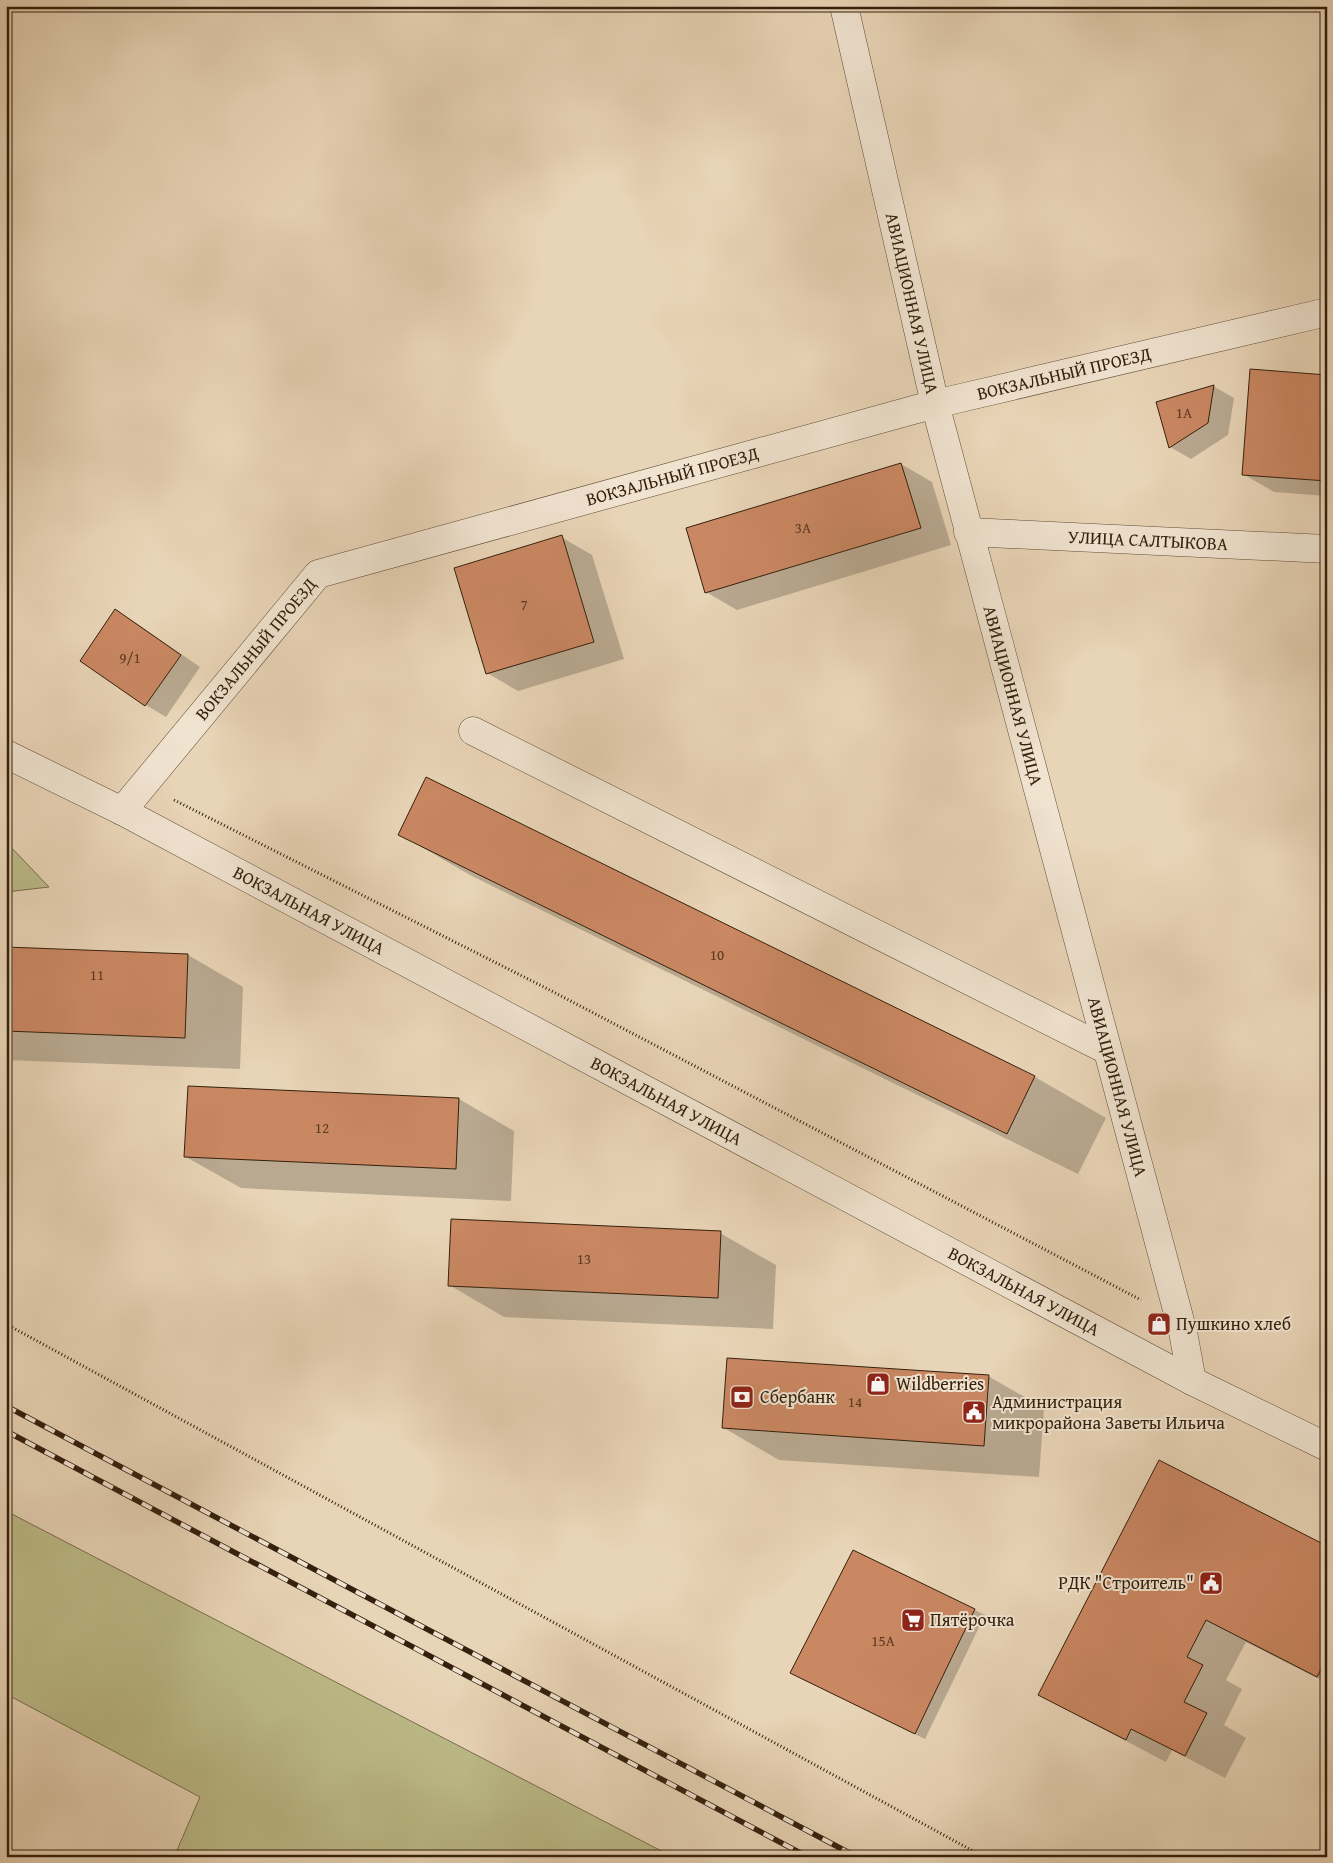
<svg xmlns="http://www.w3.org/2000/svg" width="1333" height="1863" font-family="'Gentium Book Plus',serif">
	<rect width="100%" height="100%" fill="#e8d4b6"/>
	<filter id="stains"><feTurbulence type="fractalNoise" baseFrequency=".004" numOctaves="4"/><feColorMatrix values="0 0 0 0 .2 0 0 0 0 .09 0 0 0 0 .02 0 0 0 .5 -.17"/></filter>
	<radialGradient id="worn" r=".72"><stop offset=".6" stop-color="#630" stop-opacity="0"/><stop offset="1" stop-color="#630" stop-opacity=".3"/></radialGradient>
	<g fill="#bcbb89" stroke="#786e4b">
		<path d="M6 842 49 887 6 892Z"/>
		<path d="M6 1511 673 1857H174L200 1797 6 1694Z"/>
	</g>
	<g fill="#0003">
		<path d="M460 6H496L472 13Z"/>
		<path d="M1327 376V496L1274 492 1243 474Z"/>
		<path d="M1213 386 1234 398 1228 435 1191 459 1170 447Z"/>
		<path d="M901 464 932 482 951 545 737 610 706 592Z"/>
		<path d="M561 537 592 555 624 659 518 691 487 673Z"/>
		<path d="M116 611 136 623 200 667 166 717 146 705 82 661Z"/>
		<path d="M427 778 1035 1077 1106 1118 1078 1174 470 875 399 834Z"/>
		<path d="M6 948 188 955 243 987 240 1069 6 1060Z"/>
		<path d="M189 1087 459 1099 514 1131 511 1201 241 1188 186 1157Z"/>
		<path d="M720 1233 776 1265 773 1329 504 1317 449 1285Z"/>
		<path d="M988 1376 1044 1408 1039 1477 779 1460 724 1428Z"/>
		<path d="M1327 1548V1683L1246 1642 1226 1680 1242 1689 1224 1725 1246 1738 1225 1778 1172 1750 1166 1762 1080 1717 1040 1694Z"/>
		<path d="M975 1610 985 1615 925 1739 801 1678Z"/>
	</g>
	<g fill="#c98762" stroke="#34200d">
		<path d="M1250 369 1327 375V481L1242 475Z"/>
		<path d="M1214 385 1208 423 1169 448 1156 402Z"/>
		<path d="M901 463 921 528 705 593 686 528Z"/>
		<path d="M562 535 594 642 486 674 454 568Z"/>
		<path d="M115 609 181 655 145 706 80 661Z"/>
		<path d="M426 777 1035 1076 1007 1134 398 835Z"/>
		<path d="M6 947 188 954 185 1038 6 1031Z"/>
		<path d="M188 1086 459 1098 456 1169 184 1157Z"/>
		<path d="M451 1219 721 1231 718 1298 448 1286Z"/>
		<path d="M727 1358 989 1375 984 1446 722 1428Z"/>
		<path d="M1159 1460 1327 1546V1658L1317 1677 1206 1620 1187 1657 1203 1665 1184 1702 1207 1713 1185 1756 1131 1729 1126 1740 1038 1695Z"/>
		<path d="M853 1550 975 1609 915 1734 790 1673Z"/>
	</g>
	<g fill="none" stroke-linecap="round" stroke-linejoin="round">
		<g stroke="#614d37" stroke-width="29">
			<g id="minor">
				<path id="s1" d="M844 6 935 404 1183 1332 1192 1381"/>
				<path id="s2" d="M968 532 1327 549"/>
				<path d="M473 731 1107 1050"/>
				<path id="s3" d="M6 754 122 811 1192 1381 1327 1447"/>
				<path id="s4" d="M122 811 318 574 935 404 1327 312"/>
			</g>
		</g>
		<g stroke="#34200d" stroke-width="3" stroke-dasharray="1 2.5" stroke-linecap="butt">
			<path d="M174 800 542 986 1141 1300"/>
			<path d="M6 1324 984 1857"/>
		</g>
		<use href="#minor" stroke="#f0e3d0" stroke-width="28"/>
		<g stroke="#34200d" stroke-width="5.5">
			<g id="rail">
				<path d="M6 1406 857 1857"/>
				<path d="M6 1431 808 1857"/>
			</g>
		</g>
		<use href="#rail" stroke="#f0e3d0" stroke-width="4" stroke-dasharray="11" stroke-linecap="butt"/>
	</g>
	<defs>
		<g id="shop-square" transform="scale(1.25)"><rect x="-9" y="-9" width="18" height="18" rx="4" fill="#8f2418" stroke="#f0e3d0"/><path d="M-5-2.5h2.3a2.7 3.5 0 0 1 5.4 0H5L5.5 6h-11ZM-1.5-2.5h3a1.5 2.3 0 0 0-3 0Z" fill="#fff"/></g>
		<g id="bank-square" transform="scale(1.25)"><rect x="-9" y="-9" width="18" height="18" rx="4" fill="#8f2418" stroke="#f0e3d0"/><path d="M-6-4H6V4H-6ZM0-2.3a2.3 2.3 0 1 0 0 4.6a2.3 2.3 0 1 0 0-4.6Z" fill="#fff"/></g>
		<g id="civic-square" transform="scale(1.25)"><rect x="-9" y="-9" width="18" height="18" rx="4" fill="#8f2418" stroke="#f0e3d0"/><path d="M-.6-6.5H3V-4.5H.6V-3L4-1V1h2V6H-6V1h2V-1L-.6-3ZM-1.2 2.5V6h2.4V2.5Z" fill="#fff"/></g>
		<g id="supermarket-square" transform="scale(1.25)"><rect x="-9" y="-9" width="18" height="18" rx="4" fill="#8f2418" stroke="#f0e3d0"/><path d="M-6-5.5h2.5l.6 2H6L4.5 2H-2.5L-4.4-4H-6ZM-1.5 3.2a1.3 1.3 0 1 0 .1 0ZM3 3.2a1.3 1.3 0 1 0 .1 0Z" fill="#fff"/></g>
	</defs>
	<g fill-rule="evenodd">
		<use href="#shop-square" x="1159" y="1324"/>
		<use href="#shop-square" x="878" y="1384"/>
		<use href="#bank-square" x="742" y="1397"/>
		<use href="#civic-square" x="974" y="1412"/>
		<use href="#civic-square" x="1211" y="1583"/>
		<use href="#supermarket-square" x="913" y="1620"/>
	</g>
	<g text-anchor="middle" stroke-width="4" stroke-linejoin="round" paint-order="stroke">
		<g font-size="15" fill="#593a22">
			<text x="1184" y="418">1А</text>
			<text x="803" y="533">3А</text>
			<text x="524" y="610">7</text>
			<text x="130" y="663">9/1</text>
			<text x="717" y="960">10</text>
			<text x="97" y="980">11</text>
			<text x="322" y="1133">12</text>
			<text x="584" y="1264">13</text>
			<text x="855" y="1407">14</text>
			<text x="883" y="1646">15А</text>
		</g>
		<g font-size="18" fill="#34200d" stroke="#f0e3d0">
			<text dy="6" stroke="none"><textPath href="#s1" startOffset="305">АВИАЦИОННАЯ УЛИЦА</textPath></text>
			<text dy="6" stroke="none"><textPath href="#s4" startOffset="1080">ВОКЗАЛЬНЫЙ ПРОЕЗД</textPath></text>
			<text dy="6" stroke="none"><textPath href="#s4" startOffset="675">ВОКЗАЛЬНЫЙ ПРОЕЗД</textPath></text>
			<text dy="6" stroke="none"><textPath href="#s2" startOffset="180">УЛИЦА САЛТЫКОВА</textPath></text>
			<text dy="6" stroke="none"><textPath href="#s4" startOffset="210">ВОКЗАЛЬНЫЙ ПРОЕЗД</textPath></text>
			<text dy="6" stroke="none"><textPath href="#s1" startOffset="710">АВИАЦИОННАЯ УЛИЦА</textPath></text>
			<text dy="6" stroke="none"><textPath href="#s3" startOffset="341">ВОКЗАЛЬНАЯ УЛИЦА</textPath></text>
			<text dy="6" stroke="none"><textPath href="#s1" startOffset="1115">АВИАЦИОННАЯ УЛИЦА</textPath></text>
			<text dy="6" stroke="none"><textPath href="#s3" startOffset="746">ВОКЗАЛЬНАЯ УЛИЦА</textPath></text>
			<text dy="6" stroke="none"><textPath href="#s3" startOffset="1151">ВОКЗАЛЬНАЯ УЛИЦА</textPath></text>
		</g>
		<g font-size="18" fill="#34200d" stroke="#f0e3d0" text-anchor="start">
			<text x="1176" y="1330">Пушкино хлеб</text>
			<text x="896" y="1390">Wildberries</text>
			<text x="760" y="1403">Сбербанк</text>
			<text x="992" y="1408">Администрация<tspan x="992" dy="21">микрорайона Заветы Ильича</tspan></text>
			<text x="1194" y="1589" text-anchor="end">РДК "Строитель"</text>
			<text x="930" y="1626">Пятёрочка</text>
		</g>
	</g>
	<rect width="1333" height="1863" fill="none" stroke="#e8d4b6" stroke-width="25"/>
	<rect x="8" y="8" width="1318" height="1848" fill="none" stroke="#34200d" stroke-width="2.5"/>
	<rect x="12" y="12" width="1308" height="1838" fill="none" stroke="#34200d"/>
	<rect width="100%" height="100%" filter="url(#stains)"/>
	<rect width="100%" height="100%" fill="url(#worn)"/>
</svg>
